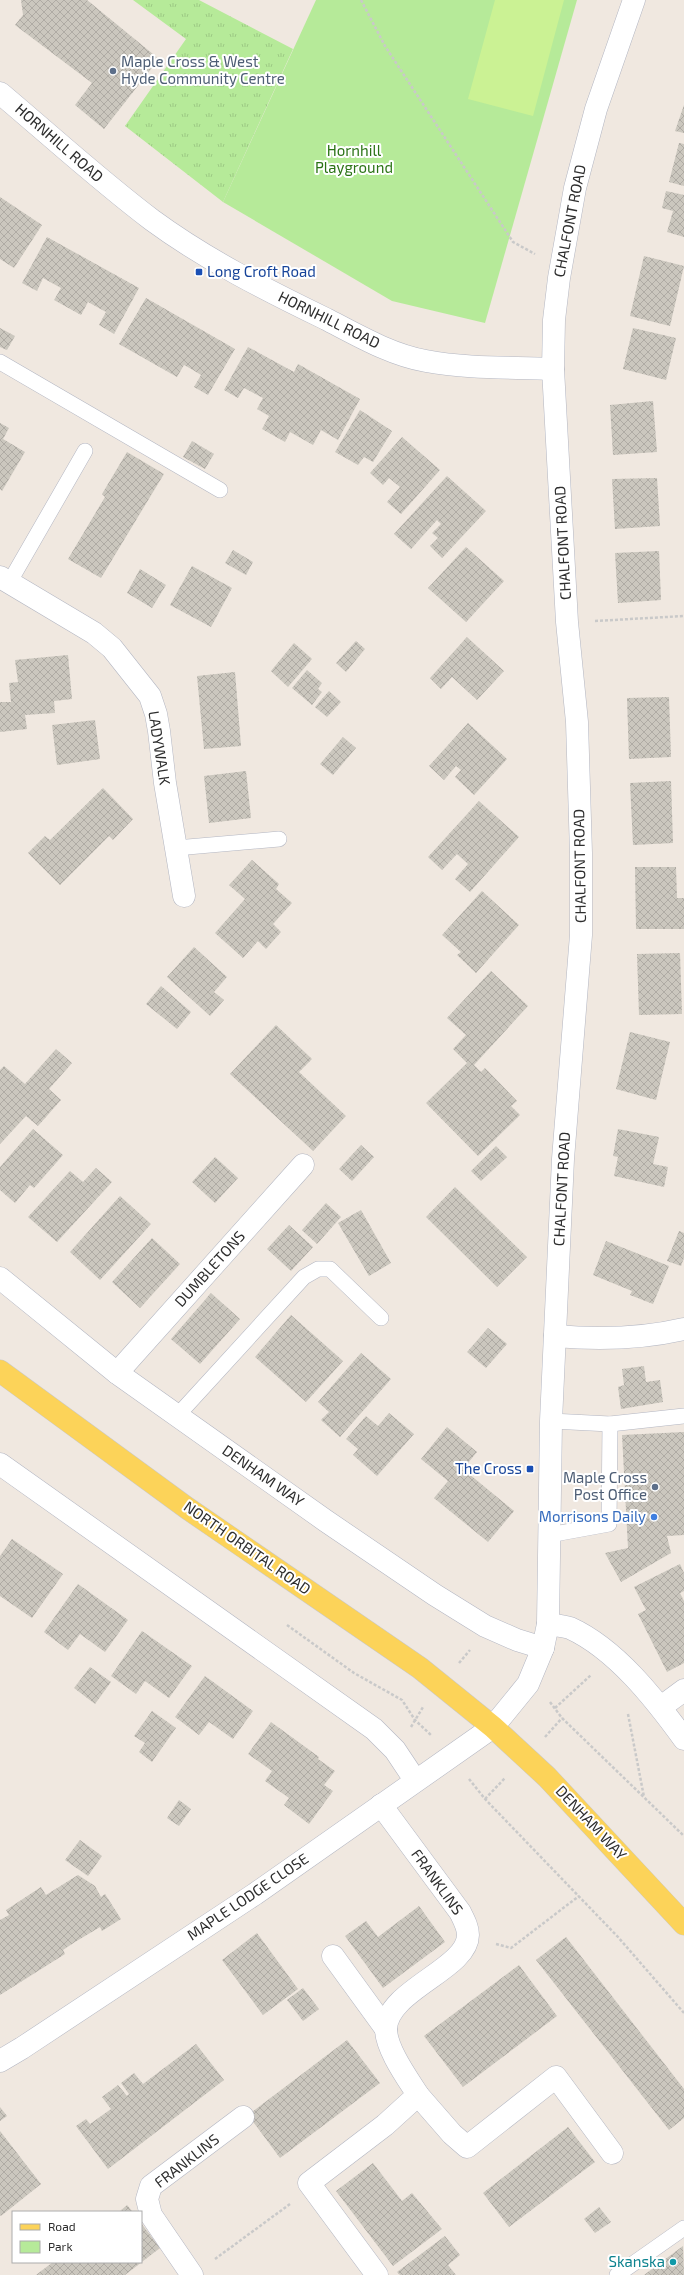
<svg xmlns="http://www.w3.org/2000/svg" width="684" height="2275" font-family="'Exo 2',sans-serif">
	<defs>
		<pattern id="grass-tufts" width="24" height="20" patternUnits="userSpaceOnUse"><rect width="24" height="20" fill="#b6ea99"/><path d="M3 7l-1-3M5 7V3M7 7l1-3M15 17l-1-3M17 17v-4M19 17l1-3" fill="none" stroke="#9dc984"/></pattern>
		<pattern id="building-cross-hatch" width="8" height="8" patternUnits="userSpaceOnUse"><rect width="8" height="8" fill="#cbc7be"/><path d="M0 0l8 8M0 8l8-8" fill="none" stroke="#afaba4"/></pattern>
	</defs>
	<rect width="100%" height="100%" fill="#f0e8e0"/>
	<path fill="url(#grass-tufts)" d="M133 0H199L293 49 223 202 125 126 186 39Z"/>
	<path fill="#b6ea99" d="M316 0H577L485 323 392 301 223 202Z"/>
	<path fill="#cbf294" d="M495 0H564L533 116 468 99Z"/>
	<g fill="url(#building-cross-hatch)">
		<path d="M21 0H87L159 59 104 129 75 105 92 83 15 25 23 15Z"/>
		<path d="M684 105V133L675 131Z"/>
		<path d="M679 143 684 144V186L669 182Z"/>
		<path d="M666 191 684 195V237L667 232 673 211 662 208Z"/>
		<path d="M0 197 42 225 14 268 0 259Z"/>
		<path d="M47 237 139 288 114 334 99 325 106 312 88 302 81 315 54 300 61 288 43 278 37 291 22 283Z"/>
		<path d="M644 256 684 266 670 326 630 316Z"/>
		<path d="M146 298 235 349 208 395 194 387 201 375 193 370 184 365 177 377 119 344Z"/>
		<path d="M0 328 15 336 7 350 0 347Z"/>
		<path d="M633 328 676 338 666 380 623 369Z"/>
		<path d="M248 347 294 372 298 364 360 399 338 440 321 430 313 445 290 432 285 442 262 429 269 416 257 409 263 398 244 388 238 398 224 390Z"/>
		<path d="M653 401 657 452 613 455 610 405Z"/>
		<path d="M360 410 392 431 373 462 364 457 358 465 335 452Z"/>
		<path d="M0 423 9 428 3 439 25 452 2 491 0 489Z"/>
		<path d="M402 437 440 470 401 514 387 502 400 487 389 478 383 485 370 473Z"/>
		<path d="M192 441 214 454 205 469 183 457Z"/>
		<path d="M127 452 164 474 101 578 68 559 105 497 102 494Z"/>
		<path d="M447 476 486 511 442 558 430 546 438 538 432 533 441 524 437 520 411 549 394 534Z"/>
		<path d="M657 478 660 526 615 529 612 479Z"/>
		<path d="M466 547 504 581 466 622 428 588Z"/>
		<path d="M233 550 253 562 246 575 225 563Z"/>
		<path d="M659 551 661 600 618 603 615 553Z"/>
		<path d="M192 566 232 588 211 627 170 605Z"/>
		<path d="M140 569 166 585 152 608 127 593Z"/>
		<path d="M467 637 504 671 477 700 452 677 441 689 430 678Z"/>
		<path d="M356 641 365 649 346 672 336 663Z"/>
		<path d="M294 643 312 659 288 687 271 671Z"/>
		<path d="M68 655 72 699 54 701 55 713 25 715 27 729 0 732V702H11L9 683 18 682 15 660Z"/>
		<path d="M307 670 322 683 318 689 322 692 312 705 292 688Z"/>
		<path d="M235 672 241 746 204 749 197 676Z"/>
		<path d="M329 691 341 702 327 717 315 707Z"/>
		<path d="M669 697 671 757 629 759 627 698Z"/>
		<path d="M95 720 100 759 57 765 52 725Z"/>
		<path d="M468 723 507 759 474 795 455 777 461 770 456 766 444 780 429 766Z"/>
		<path d="M343 737 356 748 333 775 320 764Z"/>
		<path d="M246 771 251 818 209 823 204 776Z"/>
		<path d="M671 781 673 843 633 845 630 783Z"/>
		<path d="M103 788 133 819 113 840 109 836 60 885 28 853 45 836 50 840Z"/>
		<path d="M479 801 519 837 470 892 455 879 468 864 457 854 442 870 428 857Z"/>
		<path d="M252 860 279 884 276 889 292 903 273 924 281 932 266 949 258 941 243 958 215 933 245 899 229 885Z"/>
		<path d="M635 867H676L677 898H684V929H636Z"/>
		<path d="M482 891 519 925 476 973 457 955 461 952 442 935Z"/>
		<path d="M194 947 227 977 214 992 224 1000 210 1016 167 977Z"/>
		<path d="M680 953 682 1014 639 1015 637 954Z"/>
		<path d="M491 971 528 1006 474 1065 481 1072 485 1068 517 1101 511 1106 520 1115 478 1156 426 1103 467 1063 453 1049 466 1035 447 1018Z"/>
		<path d="M161 986 191 1012 177 1029 146 1004Z"/>
		<path d="M276 1025 312 1059 299 1072 346 1116 313 1151 230 1074Z"/>
		<path d="M630 1032 670 1042 656 1100 616 1089Z"/>
		<path d="M56 1049 72 1063 49 1089 61 1100 38 1126 26 1116 0 1144V1070L4 1066 25 1084Z"/>
		<path d="M33 1129 63 1155 34 1188 30 1185 15 1203 0 1190V1167Z"/>
		<path d="M618 1129 659 1137 653 1164 668 1167 664 1187 614 1176 618 1157 613 1156Z"/>
		<path d="M361 1145 374 1157 352 1181 339 1169Z"/>
		<path d="M496 1146 507 1157 481 1181 471 1171Z"/>
		<path d="M215 1157 238 1178 215 1203 192 1182Z"/>
		<path d="M96 1168 112 1182 57 1242 28 1217 70 1171 83 1182Z"/>
		<path d="M455 1187 527 1257 497 1287 426 1217Z"/>
		<path d="M120 1196 151 1224 100 1280 70 1252Z"/>
		<path d="M326 1203 341 1217 317 1244 302 1230Z"/>
		<path d="M361 1210 391 1263 369 1276 338 1223Z"/>
		<path d="M289 1225 313 1247 291 1271 267 1249Z"/>
		<path d="M679 1231 684 1233V1258L681 1266 667 1261Z"/>
		<path d="M152 1238 180 1264 140 1308 112 1282Z"/>
		<path d="M606 1241 669 1266 653 1304 630 1295 632 1291 593 1275Z"/>
		<path d="M211 1293 240 1319 200 1364 171 1339Z"/>
		<path d="M291 1315 343 1361 306 1402 255 1357Z"/>
		<path d="M488 1328 507 1344 486 1368 467 1352Z"/>
		<path d="M361 1353 391 1379 340 1437 321 1420 329 1412 318 1402Z"/>
		<path d="M644 1366 646 1382 660 1380 663 1402 621 1409 618 1387 624 1385 622 1369Z"/>
		<path d="M389 1413 414 1434 377 1476 353 1455 358 1449 346 1439 366 1416 378 1426Z"/>
		<path d="M447 1427 477 1452 463 1469 514 1511 488 1542 434 1498 448 1481 421 1459Z"/>
		<path d="M684 1432V1535L667 1536 671 1553 621 1582 605 1553 628 1548 622 1435Z"/>
		<path d="M12 1539 63 1574 32 1618 0 1596V1556Z"/>
		<path d="M680 1564 684 1573V1591L680 1593 684 1601V1663L667 1672 638 1614 646 1610 634 1587Z"/>
		<path d="M78 1584 128 1620 105 1652 80 1634 68 1650 44 1632Z"/>
		<path d="M142 1631 192 1666 169 1698 145 1681 136 1694 111 1676Z"/>
		<path d="M90 1667 111 1682 95 1704 74 1688Z"/>
		<path d="M205 1676 253 1711 233 1739 209 1722 199 1735 175 1717Z"/>
		<path d="M152 1711 176 1728 152 1762 139 1752 145 1743 134 1736Z"/>
		<path d="M271 1722 319 1757 318 1759 335 1771 324 1785 333 1791 309 1824 284 1805 289 1798 265 1781 272 1771 248 1754Z"/>
		<path d="M179 1800 191 1809 179 1826 167 1818Z"/>
		<path d="M80 1840 102 1856 88 1876 65 1860Z"/>
		<path d="M78 1875 95 1886 101 1897 105 1894 121 1919 102 1931 100 1927 75 1942 63 1950 65 1954 0 1995V1920L9 1915 6 1910 41 1887 46 1895Z"/>
		<path d="M419 1906 445 1942 383 1988 345 1936 366 1921 378 1937Z"/>
		<path d="M257 1933 298 1989 263 2015 222 1960Z"/>
		<path d="M566 1937 684 2089V2118L669 2130 536 1960Z"/>
		<path d="M519 1965 557 2016 463 2087 424 2036Z"/>
		<path d="M303 1988 319 2009 303 2021 287 2000Z"/>
		<path d="M347 2040 380 2083 280 2158 248 2115Z"/>
		<path d="M196 2044 224 2080 108 2169 76 2126 86 2119 90 2124 111 2109 102 2097 118 2085 127 2096 129 2094 121 2083 134 2073 143 2084Z"/>
		<path d="M0 2107 7 2116 0 2121Z"/>
		<path d="M568 2127 595 2162 509 2227 483 2193Z"/>
		<path d="M0 2131 41 2184 1 2216 0 2215Z"/>
		<path d="M373 2163 402 2201 412 2193 442 2229 393 2266 336 2191Z"/>
		<path d="M127 2205 133 2212H119Z"/>
		<path d="M599 2207 611 2222 595 2233 584 2219Z"/>
		<path d="M141 2223 160 2248 125 2275H36L53 2262H141Z"/>
		<path d="M445 2236 460 2255 448 2265 456 2275H400L397 2272Z"/>
		<path d="M683 2246 684 2275H644Z"/>
	</g>
	<g fill="none" stroke-linecap="round" stroke-linejoin="round">
		<g stroke="#b3b6c2" stroke-width="16">
			<g id="lane">
				<path d="M0 362 220 490"/>
				<path d="M9 583 85 451"/>
				<path d="M176 848 279 839"/>
				<path d="M177 1416 304 1277 318 1269H330L381 1318"/>
				<path d="M551 1421 610 1424 684 1416"/>
				<path d="M549 1535 609 1524 610 1424"/>
				<path d="M617 2275 684 2228"/>
			</g>
		</g>
		<g stroke="#b3b6c2" stroke-width="23">
			<g id="street">
				<path d="M0 93C50 135 99 180 152 220 205 259 266 290 326 319 357 335 391 355 426 361 468 369 511 367 553 369"/>
				<path d="M0 577 94 633 112 648 150 696 156 714 159 731 165 783 184 896"/>
				<path d="M0 1278 117 1373 326 1521 435 1595 485 1626 517 1640 543 1648"/>
				<path d="M555 1336C599 1340 641 1339 684 1329"/>
				<path d="M117 1373 303 1165"/>
				<path d="M0 1464 374 1729 395 1750 415 1780"/>
				<path d="M548 1624C555 1625 563 1626 570 1628 616 1649 655 1699 684 1739"/>
				<path d="M661 1707 684 1690"/>
				<path d="M333 1956 386 2029"/>
				<path d="M0 2061 22 2048 255 1894 493 1727 528 1684 543 1648 548 1624 551 1421 563 1159 581 935V853L577 722 567 622 553 369 554 320 559 278 575 188 596 109 634 0"/>
				<path d="M418 2095 452 2134 467 2147 556 2077 612 2153"/>
				<path d="M192 2275 151 2215 147 2199 151 2186 243 2117"/>
				<path d="M377 2275 309 2183 385 2125 418 2095C408 2079 386 2049 386 2029 387 1990 468 1969 468 1935 468 1927 464 1920 460 1912L381 1805"/>
			</g>
		</g>
		<g stroke="#c9c9c9" stroke-width="23">
			<path id="primary" d="M0 1371 187 1508 420 1668 493 1727 547 1777 684 1924"/>
		</g>
		<g stroke="#c9c9c9" stroke-width="2.5" stroke-dasharray="3 2" stroke-linecap="butt">
			<path d="M361 0 385 46 513 242 535 254"/>
			<path d="M595 621 684 616"/>
			<path d="M287 1625 354 1673 402 1700 415 1720 432 1736"/>
			<path d="M459 1663 470 1650"/>
			<path d="M550 1702 562 1718 684 1836"/>
			<path d="M555 1708 591 1675"/>
			<path d="M628 1714 644 1797"/>
			<path d="M411 1727 423 1707"/>
			<path d="M545 1737 562 1718"/>
			<path d="M469 1779 485 1799 618 1937 684 2013"/>
			<path d="M485 1799 505 1778"/>
			<path d="M496 1944 511 1948 579 1896"/>
			<path d="M215 2259 290 2204"/>
		</g>
		<use href="#lane" stroke="#fff" stroke-width="15"/>
		<use href="#street" stroke="#fff" stroke-width="22"/>
		<use href="#primary" stroke="#fcd359" stroke-width="22"/>
	</g>
	<g fill="#5c6f8a" stroke="#fff" stroke-width="1.5">
		<circle cx="113" cy="71" r="4"/>
		<circle cx="655" cy="1487" r="4"/>
	</g>
	<g fill="#1a4fb4" stroke="#fff" stroke-width="1.5">
		<rect x="195" y="268" width="8" height="8" rx="2"/>
		<rect x="526" y="1465" width="8" height="8" rx="2"/>
	</g>
	<circle fill="#3f7fe0" stroke="#fff" stroke-width="1.5" cx="654" cy="1517" r="4"/>
	<circle fill="#0f9aa8" stroke="#fff" stroke-width="1.5" cx="673" cy="2262" r="4"/>
	<g text-anchor="middle" stroke-width="4" stroke-linejoin="round" paint-order="stroke">
		<g font-size="15" fill="#4e5e75" stroke="#fff" text-anchor="start">
			<text x="121" y="67">Maple Cross &amp; West<tspan x="121" dy="17">Hyde Community Centre</tspan></text>
			<text x="647" y="1483" text-anchor="end">Maple Cross<tspan x="647" dy="17">Post Office</tspan></text>
		</g>
		<g font-size="15" fill="#2e2e2e" stroke="#fff">
			<text transform="translate(59 143) rotate(41)" y="5">HORNHILL ROAD</text>
			<text transform="translate(570 221) rotate(-79)" y="5">CHALFONT ROAD</text>
			<text transform="translate(329 320) rotate(26)" y="5">HORNHILL ROAD</text>
			<text transform="translate(563 543) rotate(-93)" y="5">CHALFONT ROAD</text>
			<text transform="translate(159 748) rotate(81)" y="5">LADYWALK</text>
			<text transform="translate(580 866) rotate(-91)" y="5">CHALFONT ROAD</text>
			<text transform="translate(562 1189) rotate(-87)" y="5">CHALFONT ROAD</text>
			<text transform="translate(210 1269) rotate(-48)" y="5">DUMBLETONS</text>
			<text transform="translate(263 1476) rotate(35)" y="5">DENHAM WAY</text>
			<text transform="translate(247 1548) rotate(35)" y="5">NORTH ORBITAL ROAD</text>
			<text transform="translate(591 1823) rotate(47)" y="5">DENHAM WAY</text>
			<text transform="translate(437 1882) rotate(54)" y="5">FRANKLINS</text>
			<text transform="translate(248 1897) rotate(-34)" y="5">MAPLE LODGE CLOSE</text>
			<text transform="translate(187 2161) rotate(-38)" y="5">FRANKLINS</text>
		</g>
		<g font-size="15" fill="#2a7315" stroke="#fff">
			<text x="354" y="156">Hornhill<tspan x="354" dy="17">Playground</tspan></text>
		</g>
		<g font-size="15" fill="#164399" stroke="#fff" text-anchor="start">
			<text x="207" y="277">Long Croft Road</text>
			<text x="522" y="1474" text-anchor="end">The Cross</text>
		</g>
		<g font-size="15" fill="#366cbe" stroke="#fff" text-anchor="end">
			<text x="646" y="1522">Morrisons Daily</text>
		</g>
		<g font-size="15" fill="#0d838f" stroke="#fff" text-anchor="end">
			<text x="665" y="2267">Skanska</text>
		</g>
	</g>
	<rect x="12" y="2211" width="130" height="52" fill="#ffffff" stroke="#ababab"/>
	<rect x="20" y="2224" width="20" height="6" fill="#fcd359" stroke="#ababab"/>
	<text x="48" y="2231" font-size="12" fill="#2e2e2e">Road</text>
	<rect x="20" y="2241" width="20" height="12" fill="#b6ea99" stroke="#ababab"/>
	<text x="48" y="2251" font-size="12" fill="#2e2e2e">Park</text>
</svg>
